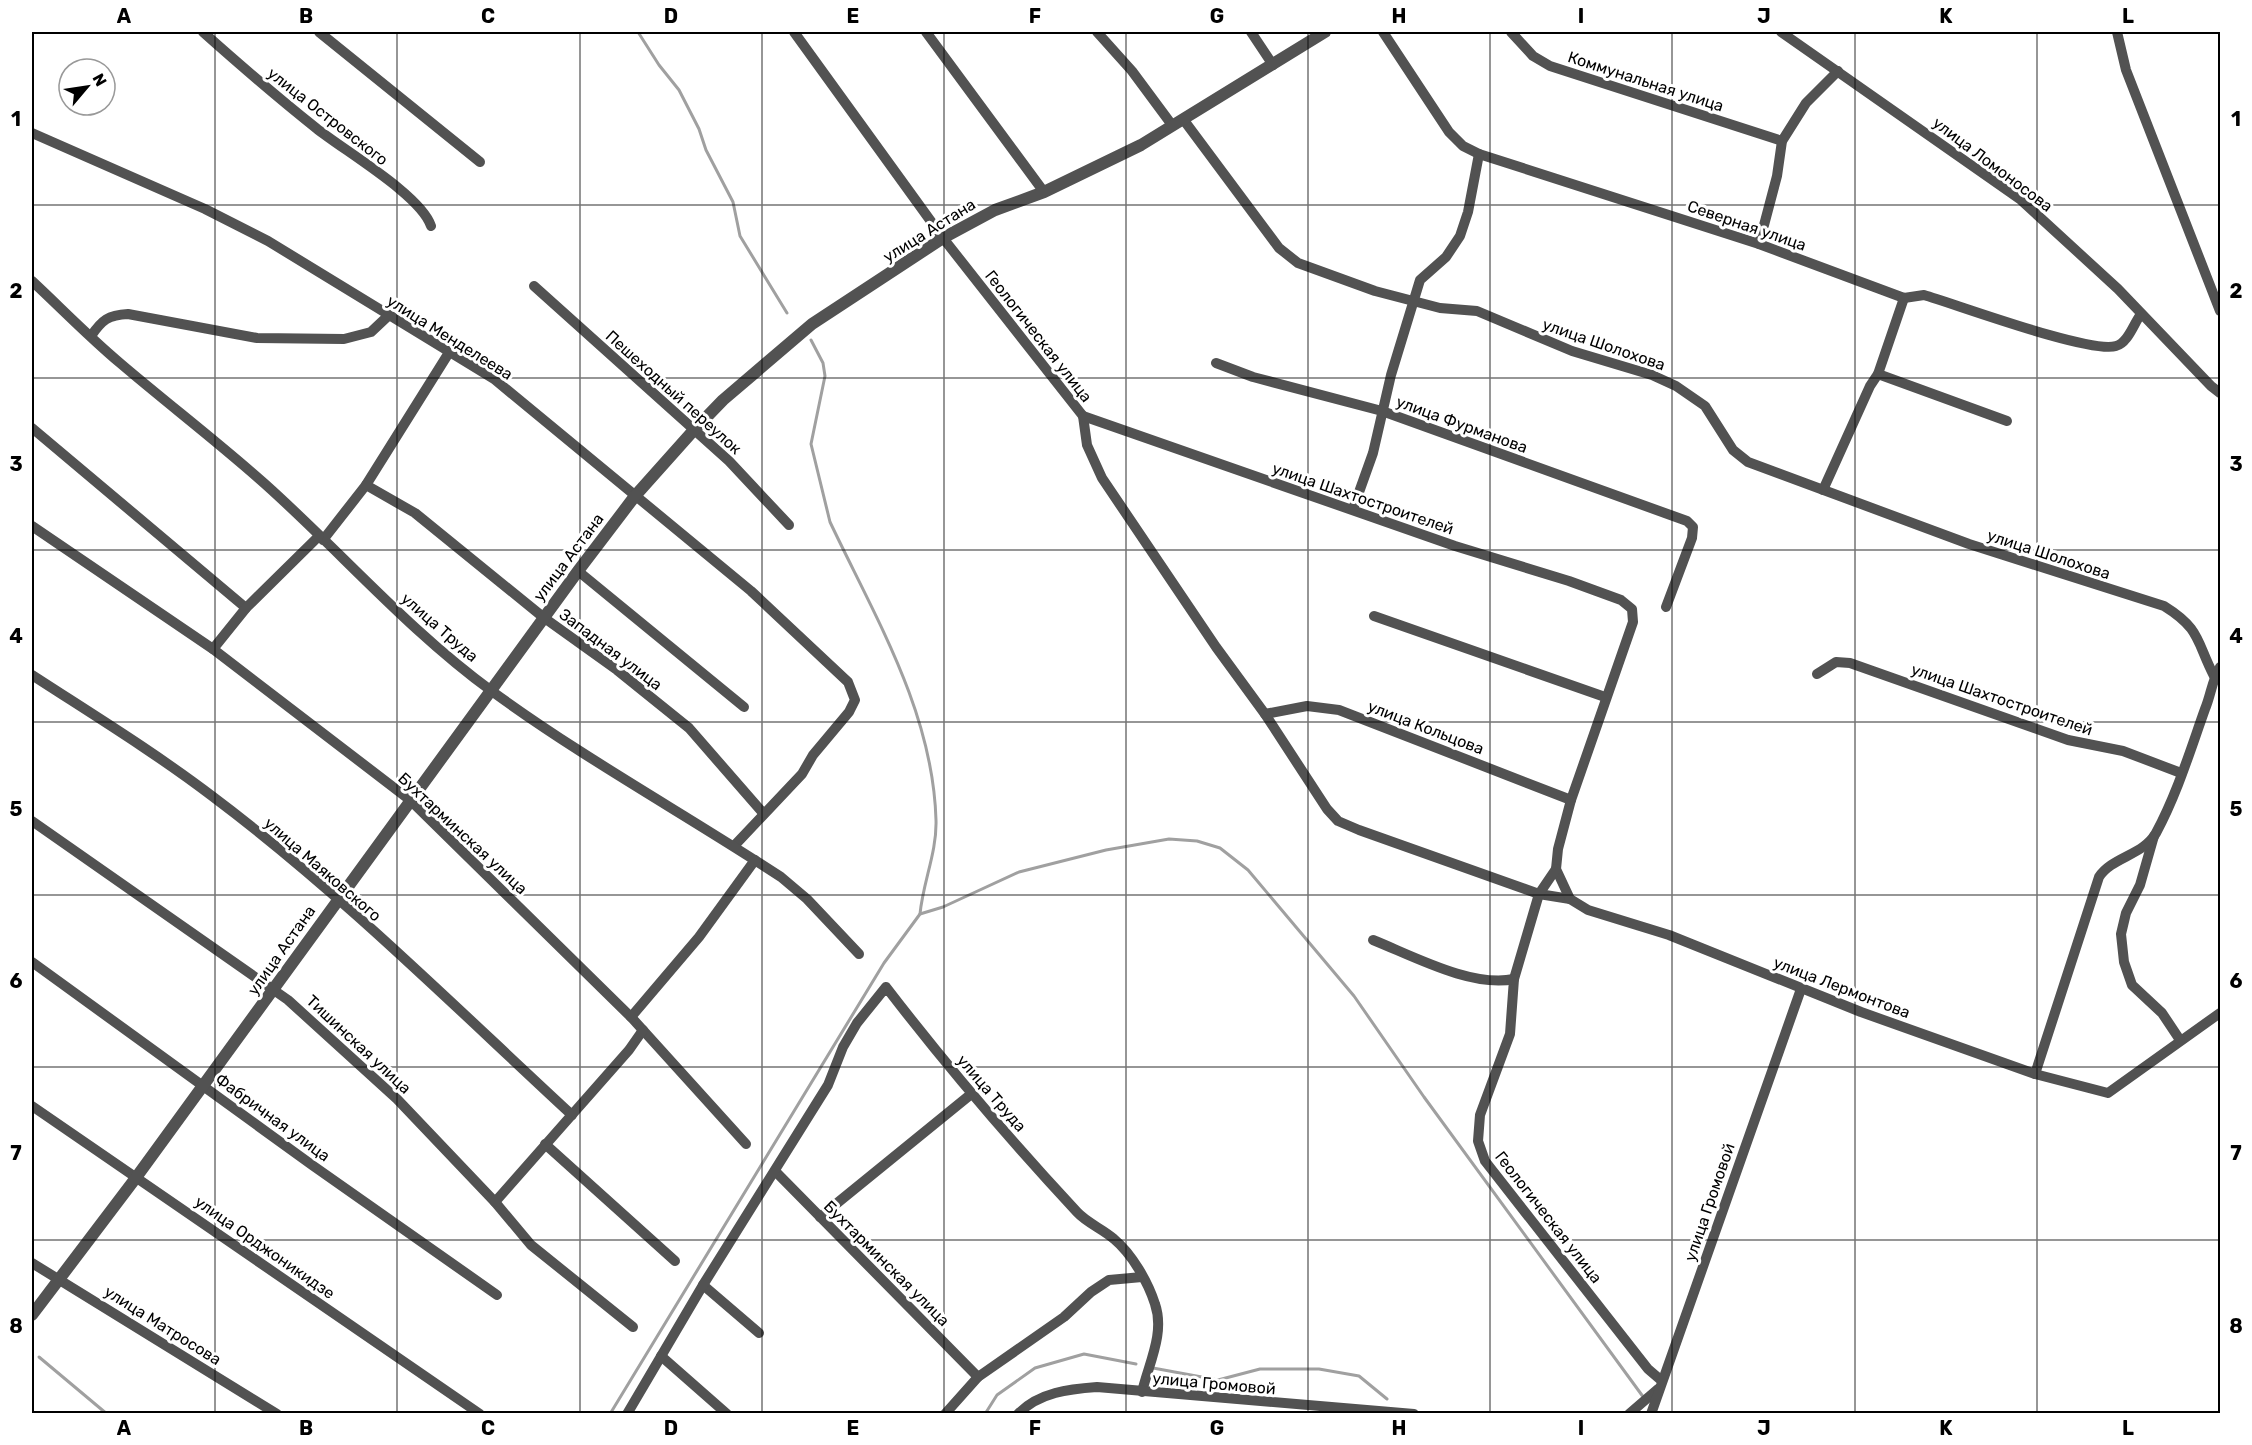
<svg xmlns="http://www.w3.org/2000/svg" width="2252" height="1445" font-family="Rubik,sans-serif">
	<rect width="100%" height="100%" fill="#fff"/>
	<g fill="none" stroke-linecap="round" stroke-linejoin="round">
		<g stroke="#a0a0a0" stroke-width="3">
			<path d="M638 32 659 65 679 90 699 129 706 150 733 202 740 236 787 313"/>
			<path d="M811 340 823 363 825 376 811 444 830 522C875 617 933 712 936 820 937 852 923 882 920 914"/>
			<path d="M39 1357 107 1414"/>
			<path d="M1153 1368 1218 1380 1260 1369H1319L1359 1376 1387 1399"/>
			<path d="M610 1414 884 963 920 914 943 907 1019 872 1106 850 1169 839 1197 841 1220 848 1248 870 1354 996 1424 1097 1644 1398"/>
			<path d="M985 1414 997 1395 1035 1368 1084 1354 1136 1364"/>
		</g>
		<g stroke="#525252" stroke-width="10">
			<path d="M203 32C240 65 277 97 316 128 343 150 421 195 431 226"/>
			<path d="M319 32 480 162"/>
			<path d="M794 32 943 238 1083 416 1087 445 1102 478 1216 647 1265 714 1327 809 1338 821 1359 830 1539 894 1570 899"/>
			<path d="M926 32 1044 192"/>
			<path d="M1097 32 1132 71 1172 125"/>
			<path d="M1251 32 1273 65"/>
			<path d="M1383 32 1449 132 1463 146 1479 154 1759 244 1904 298 1924 295C1958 305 2090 354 2116 346 2128 343 2134 323 2141 314"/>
			<path d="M1511 32 1533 56 1550 66 1782 141"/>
			<path d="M1781 32 2021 200 2118 289 2211 386 2220 393"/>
			<path d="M2117 32 2126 70 2220 311"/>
			<path d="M1183 119 1279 248 1298 263 1375 291 1440 308 1477 311 1572 351 1652 375 1676 386 1705 406 1733 450 1748 462 1969 544 2164 606C2201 629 2196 641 2214 676"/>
			<path d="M32 133 205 209 268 241 494 379 751 591 848 682 855 700 849 712 813 755 802 774 734 846"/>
			<path d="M1759 244 1777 176 1782 141 1806 103 1838 71"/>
			<path d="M32 281C61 308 89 337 120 363 168 404 218 442 265 484 341 552 409 631 493 692 585 759 685 814 781 877L807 899 859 954"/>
			<path d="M534 286 729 461 789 525"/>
			<path d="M91 336C102 320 108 315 128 314L257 338 344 339 371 332 388 316"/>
			<path d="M1216 363 1253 377 1382 411 1687 521 1693 527 1692 538 1666 607"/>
			<path d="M1878 374 2007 421"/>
			<path d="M1083 416 1455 546 1569 581 1621 600 1632 609 1633 622 1571 800 1558 849 1556 869 1570 899 1588 910 1669 935 1861 1012 2035 1074 2108 1093 2220 1013"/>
			<path d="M32 428 246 608"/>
			<path d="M366 485 415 513 543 617 617 670 689 728 763 813"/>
			<path d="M1823 490 1870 386 1878 374 1904 298"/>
			<path d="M1353 509 1373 453 1391 375 1420 280 1446 257 1460 236 1468 212 1479 154"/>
			<path d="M32 526 213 649 410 800 631 1017 746 1144"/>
			<path d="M323 540 366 485 450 351"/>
			<path d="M578 571 744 707"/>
			<path d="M1374 616 1605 697"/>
			<path d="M213 649 246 608 319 536"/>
			<path d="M1817 674 1836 662 1850 663 2068 740 2123 751 2181 773"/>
			<path d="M32 675C92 714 154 752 212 796 340 892 455 1007 572 1115"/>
			<path d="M1265 714 1307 706 1339 710 1571 800"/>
			<path d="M32 821 288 1000 397 1099 495 1202 531 1245 633 1327"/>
			<path d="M2154 836 2140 885 2126 913 2121 934 2124 962 2132 985 2162 1013 2180 1040"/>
			<path d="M1556 869 1539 894 1514 979 1510 1034 1480 1115 1478 1141 1485 1161 1648 1369 1662 1381"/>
			<path d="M1373 940C1413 956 1472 988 1514 979"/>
			<path d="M32 962 312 1165 497 1295"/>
			<path d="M631 1017 699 937 755 860"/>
			<path d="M2035 1074 2099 877C2112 857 2144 855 2156 833 2177 794 2190 751 2205 709 2211 695 2212 680 2220 667"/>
			<path d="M32 1106 480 1414"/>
			<path d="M545 1144 675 1261"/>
			<path d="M775 1171 978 1377"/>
			<path d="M495 1202 629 1050 643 1030"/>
			<path d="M820 1217 970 1095"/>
			<path d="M32 1263 277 1414"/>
			<path d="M703 1285 759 1333"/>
			<path d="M661 1356 727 1414"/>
			<path d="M627 1414 703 1285 828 1085 843 1047 857 1023 886 987C946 1065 1010 1140 1077 1212 1087 1223 1103 1229 1114 1239 1132 1254 1148 1282 1155 1304 1165 1333 1149 1363 1142 1392"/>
			<path d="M945 1414 978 1377 1064 1317 1091 1292 1109 1280 1142 1277"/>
			<path d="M1018 1414C1039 1392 1070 1389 1097 1387L1414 1414"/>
			<path d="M1629 1414 1658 1389"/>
			<path d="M1651 1414 1801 989"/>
		</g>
		<path stroke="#525252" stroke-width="12" d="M32 1315 135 1179 578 571 635 496 693 431 723 400 812 324 943 238 995 210 1044 192 1141 145 1325 32"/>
	</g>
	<path fill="none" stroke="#000" stroke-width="1.5" stroke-opacity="0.55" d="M215 32V1414M397 32V1414M580 32V1414M762 32V1414M944 32V1414M1126 32V1414M1308 32V1414M1490 32V1414M1672 32V1414M1855 32V1414M2037 32V1414M32 205H2220M32 378H2220M32 550H2220M32 722H2220M32 895H2220M32 1067H2220M32 1240H2220"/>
	<g text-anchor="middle" stroke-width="6" stroke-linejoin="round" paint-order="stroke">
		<g font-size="16" fill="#000" stroke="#fff">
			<text transform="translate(1646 81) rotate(18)" y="6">Коммунальная улица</text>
			<text transform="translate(328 116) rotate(38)" y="6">улица Островского</text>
			<text transform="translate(1993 164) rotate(37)" y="6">улица Ломоносова</text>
			<text transform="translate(1747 225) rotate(19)" y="6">Северная улица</text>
			<text transform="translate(929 230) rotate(-32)" y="6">улица Астана</text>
			<text transform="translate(1039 336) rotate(52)" y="6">Геологическая улица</text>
			<text transform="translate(450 337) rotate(32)" y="6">улица Менделеева</text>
			<text transform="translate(1604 344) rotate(19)" y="6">улица Шолохова</text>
			<text transform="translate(674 392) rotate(42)" y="6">Пешеходный переулок</text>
			<text transform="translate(1462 424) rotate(20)" y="6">улица Фурманова</text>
			<text transform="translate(1363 498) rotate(19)" y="6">улица Шахтостроителей</text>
			<text transform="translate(2049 554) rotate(18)" y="6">улица Шолохова</text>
			<text transform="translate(568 557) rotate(-53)" y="6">улица Астана</text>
			<text transform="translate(440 627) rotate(41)" y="6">улица Труда</text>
			<text transform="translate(611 649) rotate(37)" y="6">Западная улица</text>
			<text transform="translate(2002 699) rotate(19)" y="6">улица Шахтостроителей</text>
			<text transform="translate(1426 727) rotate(21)" y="6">улица Кольцова</text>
			<text transform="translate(463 833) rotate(43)" y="6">Бухтарминская улица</text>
			<text transform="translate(323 869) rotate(41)" y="6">улица Маяковского</text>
			<text transform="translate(281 950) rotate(-55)" y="6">улица Астана</text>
			<text transform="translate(1842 987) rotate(21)" y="6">улица Лермонтова</text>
			<text transform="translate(359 1044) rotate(43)" y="6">Тишинская улица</text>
			<text transform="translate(992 1093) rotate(49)" y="6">улица Труда</text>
			<text transform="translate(273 1117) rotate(36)" y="6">Фабричная улица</text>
			<text transform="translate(1709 1202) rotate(-71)" y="6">улица Громовой</text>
			<text transform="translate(1549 1217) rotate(52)" y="6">Геологическая улица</text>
			<text transform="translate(265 1247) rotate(35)" y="6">улица Орджоникидзе</text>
			<text transform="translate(887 1263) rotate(45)" y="6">Бухтарминская улица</text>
			<text transform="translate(163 1325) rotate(32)" y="6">улица Матросова</text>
			<text transform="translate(1214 1383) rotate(5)" y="6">улица Громовой</text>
		</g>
	</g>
	<rect width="2252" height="1445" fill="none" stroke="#ffffff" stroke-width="66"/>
	<g transform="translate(87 87) rotate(61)"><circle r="28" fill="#ffffff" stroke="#999999" stroke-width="1.5"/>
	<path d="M0-4.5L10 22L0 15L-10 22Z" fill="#000000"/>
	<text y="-9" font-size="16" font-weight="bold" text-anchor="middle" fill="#000000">N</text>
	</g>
	<rect x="33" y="33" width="2186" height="1379" fill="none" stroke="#000" stroke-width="2"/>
	<g font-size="20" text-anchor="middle" font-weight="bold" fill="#000">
		<text x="124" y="23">A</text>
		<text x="306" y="23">B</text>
		<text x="488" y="23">C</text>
		<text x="671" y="23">D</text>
		<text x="853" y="23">E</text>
		<text x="1035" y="23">F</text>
		<text x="1217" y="23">G</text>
		<text x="1399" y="23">H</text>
		<text x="1581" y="23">I</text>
		<text x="1764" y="23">J</text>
		<text x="1946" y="23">K</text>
		<text x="2128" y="23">L</text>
		<text x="16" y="126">1</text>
		<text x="2236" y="126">1</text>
		<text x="16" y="298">2</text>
		<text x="2236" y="298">2</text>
		<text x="16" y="471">3</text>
		<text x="2236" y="471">3</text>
		<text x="16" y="643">4</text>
		<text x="2236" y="643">4</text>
		<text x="16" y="816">5</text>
		<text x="2236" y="816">5</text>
		<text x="16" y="988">6</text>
		<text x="2236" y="988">6</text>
		<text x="16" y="1160">7</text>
		<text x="2236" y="1160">7</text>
		<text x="16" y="1333">8</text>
		<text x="2236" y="1333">8</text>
		<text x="124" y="1435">A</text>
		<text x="306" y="1435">B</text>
		<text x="488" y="1435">C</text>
		<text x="671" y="1435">D</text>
		<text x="853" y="1435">E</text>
		<text x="1035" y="1435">F</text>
		<text x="1217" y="1435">G</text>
		<text x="1399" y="1435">H</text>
		<text x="1581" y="1435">I</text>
		<text x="1764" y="1435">J</text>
		<text x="1946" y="1435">K</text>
		<text x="2128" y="1435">L</text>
	</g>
</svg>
